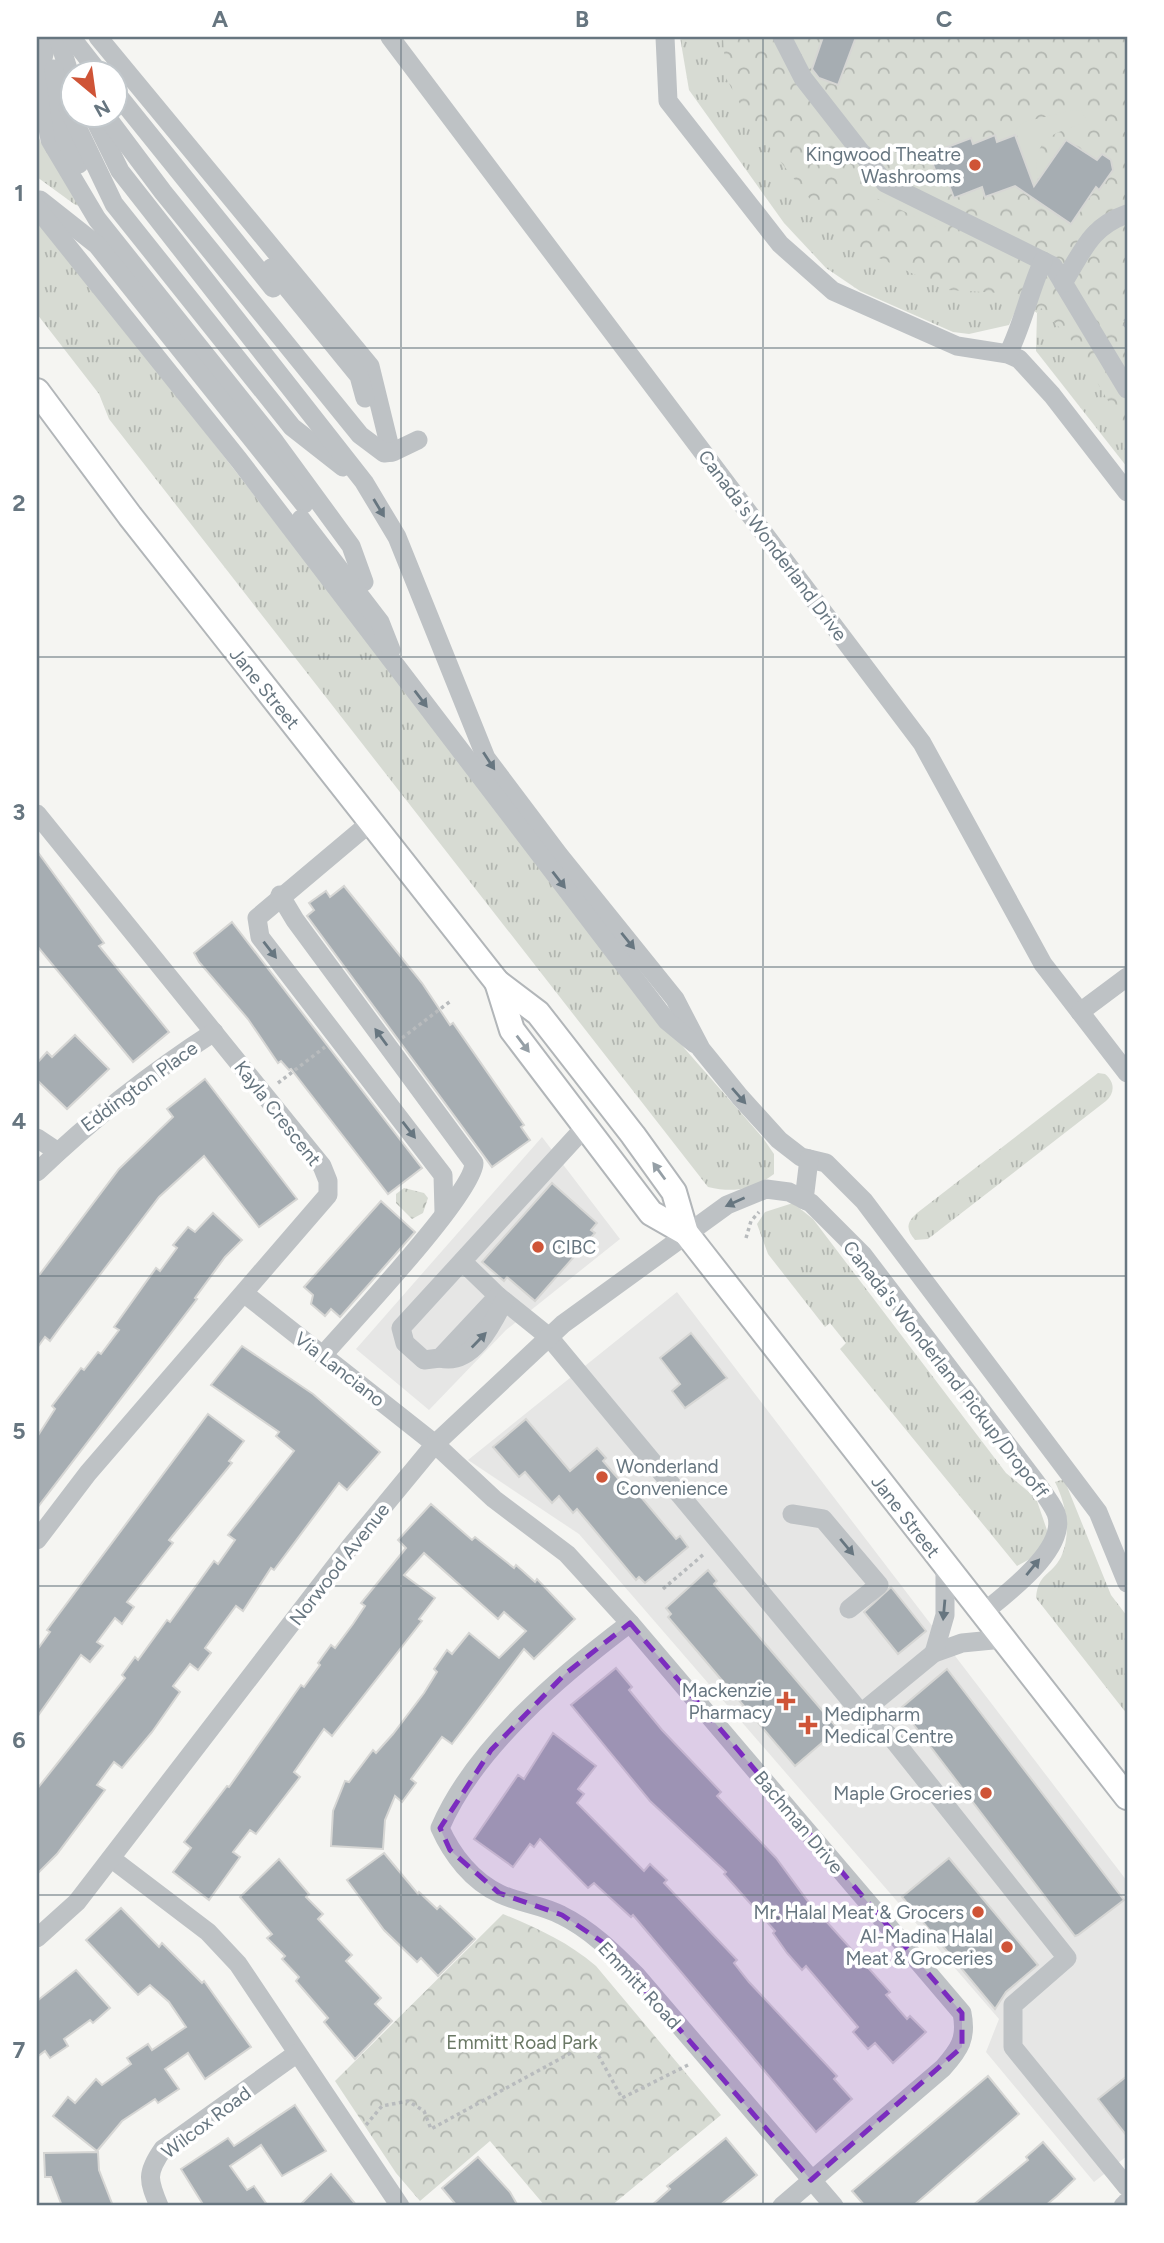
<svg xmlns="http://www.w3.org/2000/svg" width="1164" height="2243" font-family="Figtree,sans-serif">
	<defs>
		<pattern id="grass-tufts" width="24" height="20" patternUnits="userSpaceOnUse" patternTransform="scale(1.75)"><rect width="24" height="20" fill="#d7dbd3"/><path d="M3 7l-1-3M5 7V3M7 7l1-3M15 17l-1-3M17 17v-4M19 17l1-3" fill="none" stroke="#b2b6b0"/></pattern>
		<pattern id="park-crowns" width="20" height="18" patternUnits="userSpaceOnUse" patternTransform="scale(1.75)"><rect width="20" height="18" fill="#d7dbd3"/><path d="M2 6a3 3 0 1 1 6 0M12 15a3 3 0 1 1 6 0" fill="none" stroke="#b2b6b0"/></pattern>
	</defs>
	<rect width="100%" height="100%" fill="#f5f5f2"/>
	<g fill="#e6e6e5">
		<path d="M542 1137 620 1239 506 1330 429 1410 356 1349Z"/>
		<path d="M677 1292 1127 1881V2156L1094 2182 986 2052 999 2019 579 1534 468 1460Z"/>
	</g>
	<g fill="url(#grass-tufts)">
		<path d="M680 37H774L1027 285 1009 325 969 334 953 332 860 291 826 268 784 223 689 90Z"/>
		<path d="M37 133 41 143 93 212 74 204 37 177Z"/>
		<path d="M37 216 685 1049 763 1138 774 1154V1174C752 1190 734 1193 708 1187L109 419 99 394 37 314Z"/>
		<path d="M1048 295 1127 400V467L1036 351 1037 313Z"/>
		<path d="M1098 1073 1105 1074C1115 1082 1115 1093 1106 1101L928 1239 915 1240C906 1229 906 1223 917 1213Z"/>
		<path d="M793 1203 813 1219 1006 1473 1036 1498 1050 1539 1037 1555 1017 1566 840 1349 846 1343 830 1323 825 1327 768 1254 757 1224 765 1212Z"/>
		<path d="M1064 1479 1111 1595 1127 1616V1714L1036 1598C1038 1573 1051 1576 1061 1557 1072 1533 1066 1504 1055 1482Z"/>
	</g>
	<g fill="url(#park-crowns)">
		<path d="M723 37H1127V433L1074 343 1041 308 1037 313 1019 300V294L948 290 864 251 828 222 751 124 726 78Z"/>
		<path d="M404 1188 424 1193 428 1198 423 1213 412 1219 396 1203V1194Z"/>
		<path d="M503 1914C537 1928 568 1942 596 1966L721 2115 611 2206H545L490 2141 420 2201 396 2173 335 2081Z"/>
	</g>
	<g fill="#d7dbd3">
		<path d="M1073 110 1082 111 1087 122C1051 134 1031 138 1038 181L1032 187 1014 157 1022 154 1016 129 1024 122Z"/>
		<path d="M864 170 951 226 941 229 878 199 858 174Z"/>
	</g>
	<g fill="#a6adb2" stroke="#d6d6d4" stroke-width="2">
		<path d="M823 37H856L838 85 819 78 812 69Z"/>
		<path d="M995 135 997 142 1015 135 1034 186 1066 140 1097 160 1102 154 1111 160 1113 170 1099 190 1096 187 1071 224 1015 186 985 197 982 187 954 198 944 172 937 175 929 154 971 138 973 144Z"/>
		<path d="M37 851 104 943 99 946 169 1032 133 1062 37 946Z"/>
		<path d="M344 886 422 983 450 1025 453 1023 524 1125 521 1127 530 1140 492 1167 307 916 314 910 309 903 326 891 330 897Z"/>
		<path d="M232 922 422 1168 388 1194 291 1069 289 1070 281 1061 278 1063 248 1019 199 962 194 953Z"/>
		<path d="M75 1035 109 1069 67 1109 37 1080V1063L47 1052 52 1057Z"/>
		<path d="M205 1079 297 1199 259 1227 204 1156 159 1197 61 1326 50 1341 45 1337 37 1348V1278L119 1169 173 1117 167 1109Z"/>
		<path d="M552 1183 597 1223 591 1230 595 1233 535 1301 507 1277 504 1281 482 1262Z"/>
		<path d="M381 1201 415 1232 340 1317 331 1309 325 1316 311 1304 313 1295 304 1287Z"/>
		<path d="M213 1213 242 1240 225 1257 195 1298 197 1299 37 1508V1437L55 1409 52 1406 81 1368 84 1370 98 1352 101 1354 119 1330 114 1327 156 1268 160 1271 177 1248 173 1245 188 1227 195 1232Z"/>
		<path d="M691 1333 727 1378 685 1408 672 1391 680 1384 660 1358Z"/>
		<path d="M242 1346 313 1394 380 1452 347 1490 339 1483 274 1570 271 1568 243 1611 236 1606 205 1648 211 1653 198 1670 190 1664 173 1686 180 1692 152 1732 122 1768 114 1762 97 1785 105 1790 57 1854 37 1874V1789L125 1678 122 1675 135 1657 138 1660 167 1620 170 1622 214 1561 218 1564 235 1540 228 1535 294 1451 276 1436 279 1432 211 1385Z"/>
		<path d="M208 1414 244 1441 229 1461 232 1463 169 1540 173 1543 127 1602 134 1607 122 1624 115 1618 97 1642 103 1646 90 1662 81 1655 37 1717V1650L50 1632 47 1630Z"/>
		<path d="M526 1419 570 1471 597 1448 606 1458 603 1461 622 1483 626 1479 676 1539 680 1536 688 1547 645 1583 639 1577 636 1580 577 1509 573 1513 559 1496 552 1503 525 1472 519 1477 493 1447Z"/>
		<path d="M431 1504 472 1540 475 1537 514 1568 516 1565 535 1582 537 1579 575 1619 534 1659 524 1649 452 1744 442 1737 411 1779 416 1783 402 1802 395 1796 385 1820 383 1849 331 1846 333 1811 345 1781 349 1782 373 1750 376 1753 393 1734 424 1693 437 1672 434 1669 447 1650 452 1654 469 1633 499 1658 526 1631 504 1612 498 1619 424 1553 404 1575 435 1598 419 1619 422 1621 332 1736 324 1729 294 1772 300 1777 256 1834 250 1830 233 1852 240 1857 209 1900 173 1872 191 1848 184 1842 227 1786 229 1787 301 1685 304 1687 320 1665 318 1663 331 1645 335 1648 353 1624 365 1606 361 1603 406 1548 398 1540Z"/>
		<path d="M708 1570 717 1581 714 1584 838 1729 795 1766 668 1617 671 1614 666 1608Z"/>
		<path d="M891 1587 926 1631 898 1654 864 1612Z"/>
		<path d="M616 1668 632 1687 629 1690 662 1730 721 1792 717 1796 776 1858 807 1900 890 1992 886 1995 907 2019 910 2016 926 2032 893 2063 875 2043 868 2049 853 2032 858 2027 806 1966 802 1970 787 1953 773 1933 775 1931 724 1874 726 1872 650 1801 571 1705Z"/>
		<path d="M947 1669 1124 1900 1078 1935 1075 1936 901 1708Z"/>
		<path d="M553 1733 596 1766 578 1789 584 1794 577 1803 644 1871 650 1864 667 1880 664 1883 737 1960 734 1963 749 1982 837 2076 834 2079 852 2099 816 2132 633 1915 631 1917 594 1883 588 1888 540 1839 534 1847 530 1844 513 1867 474 1839 518 1775 524 1779Z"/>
		<path d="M384 1853 418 1894 419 1892 437 1909 440 1906 475 1939 438 1976 421 1958 417 1962 384 1930 347 1880Z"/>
		<path d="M949 1858 1038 1965 1006 1992 995 2009 902 1897Z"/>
		<path d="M279 1859 309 1894 306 1897 323 1914 318 1919 352 1955 346 1961 381 1998 375 2004 392 2021 355 2059 324 2022 328 2018 296 1981 299 1977 282 1959 285 1956 267 1938 272 1934 240 1897Z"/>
		<path d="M121 1908 159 1947 162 1943 202 1983 204 1981 251 2047 205 2079 188 2053 165 2069 179 2089 158 2103 155 2099 122 2121 97 2151 53 2116 68 2097 75 2103 96 2079 102 2085 131 2064 127 2058 148 2044 152 2050 186 2027 169 2002 150 1985 138 1995 86 1940Z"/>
		<path d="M76 1970 110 2008 93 2023 90 2020 64 2039 68 2046 50 2058 45 2051 37 2057V2001Z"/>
		<path d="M988 2076 1019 2114 913 2206H865L852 2191Z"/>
		<path d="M1127 2076V2136L1098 2099Z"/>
		<path d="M295 2105 326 2151 282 2176 261 2145 230 2166 247 2190 254 2186 268 2206H204L181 2169 228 2138 234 2146Z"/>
		<path d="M726 2138 757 2175 719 2206H651L670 2189 667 2186Z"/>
		<path d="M1043 2142 1075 2179 1057 2196 1045 2206H972L1028 2160 1026 2157Z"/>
		<path d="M98 2152 99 2170 113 2206H62L51 2177H45L44 2153Z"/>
		<path d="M478 2157 510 2192 518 2206H457L442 2188Z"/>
		<path d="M331 2174 357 2206H299Z"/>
	</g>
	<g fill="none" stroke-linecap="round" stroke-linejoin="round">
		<g stroke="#b2b6b9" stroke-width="28">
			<g id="major">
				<path d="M37 391 130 516 497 982 538 1013 633 1135 674 1192 686 1233 1127 1797"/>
				<path d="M497 982 512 1030 651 1213 686 1233"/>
			</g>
		</g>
		<g stroke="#b8bbbd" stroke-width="3.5" stroke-dasharray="3.5 3.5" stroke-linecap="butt">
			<path d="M1127 319 1123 323 1127 327"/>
			<path d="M402 1038 452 1000"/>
			<path d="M278 1083 325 1047"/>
			<path d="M746 1238 751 1221 759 1212"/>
			<path d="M663 1589 704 1554"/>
			<path d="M366 2125 382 2106 408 2101 424 2111 431 2129 591 2042 622 2098 688 2065"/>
		</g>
		<g stroke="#bec2c5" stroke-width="19">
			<path d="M48 37 39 75 50 140 97 219 275 442 351 546 364 582"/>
			<path d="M58 37 74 88"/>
			<path d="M71 37 100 74"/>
			<path d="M98 37 370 366 391 452"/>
			<path d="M390 37 922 743 1043 964 1127 1073"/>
			<path d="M665 37 668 101 780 244 833 291 957 346 1008 354 1019 359 1052 395 1127 492"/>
			<path d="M782 37 803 78 885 183 1053 266 1127 389"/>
			<path d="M54 69 64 137 79 164"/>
			<path d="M116 93 273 288"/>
			<path d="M68 108 114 204 292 427 343 467"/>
			<path d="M93 116 120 171 364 482 397 537 486 758 559 855 675 999 701 1049 740 1097 779 1140 801 1157 826 1163 864 1201 1098 1512 1127 1583"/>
			<path d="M106 116 163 192 360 435 384 453 393 452 418 440"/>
			<path d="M40 200 97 245 304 504"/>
			<path d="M37 208 239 460 667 1021 695 1044"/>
			<path d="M271 268 359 376 365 398"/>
			<path d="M1063 283C1083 251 1090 227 1127 214"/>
			<path d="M1008 354C1023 324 1029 292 1043 261"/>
			<path d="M301 519 380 622 391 650"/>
			<path d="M37 814 322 1166 328 1181V1195L88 1473 37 1540"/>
			<path d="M371 822 257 918 260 937 443 1175 444 1212"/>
			<path d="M280 895 295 920 474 1163C474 1193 349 1325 323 1355"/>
			<path d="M1080 1012 1127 977"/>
			<path d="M37 1138 58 1152"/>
			<path d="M37 1172C92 1119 149 1074 214 1032"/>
			<path d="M804 1200 809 1159"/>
			<path d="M462 1261 498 1296 440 1358 424 1360 405 1343 401 1328 585 1127"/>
			<path d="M245 1294 435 1444 494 1499 567 1554 630 1623 962 2013C967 2038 960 2049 943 2068L782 2206"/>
			<path d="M498 1296 549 1337 861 1713"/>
			<path d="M440 1358C472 1366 492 1325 504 1301"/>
			<path d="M792 1514 823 1519 879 1585 849 1609"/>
			<path d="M630 1623C561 1675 474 1748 440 1828 452 1855 472 1881 500 1894 519 1903 542 1905 561 1915 590 1929 614 1953 636 1975L834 2206"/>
			<path d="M1003 1639 962 1643 934 1653 861 1713 892 1738 1067 1958 1013 2005V2047L1127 2187"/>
			<path d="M934 1653 945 1615V1565"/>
			<path d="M112 1859 208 1932 238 1964 400 2206"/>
			<path d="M37 1938 77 1902 350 1547 435 1444 563 1324 727 1205 766 1189 789 1192 811 1203 863 1255 1035 1481C1042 1491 1051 1502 1056 1513 1069 1548 1007 1593 983 1613"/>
			<path d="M159 2206C148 2180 146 2173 163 2149L296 2054"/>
			<path d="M1123 2206 1127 2202"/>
		</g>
		<use href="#major" stroke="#fff" stroke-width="24"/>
	</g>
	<defs><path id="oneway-solid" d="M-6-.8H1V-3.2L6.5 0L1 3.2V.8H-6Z" transform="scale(1.75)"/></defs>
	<g fill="#677680">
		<use href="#oneway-solid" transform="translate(379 508) rotate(59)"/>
		<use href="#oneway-solid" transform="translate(421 699) rotate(53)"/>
		<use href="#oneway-solid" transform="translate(489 761) rotate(57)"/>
		<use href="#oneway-solid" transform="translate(559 880) rotate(52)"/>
		<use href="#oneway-solid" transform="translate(628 941) rotate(51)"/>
		<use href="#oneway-solid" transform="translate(270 950) rotate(52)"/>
		<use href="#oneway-solid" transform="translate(381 1037) rotate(-126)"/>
		<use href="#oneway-solid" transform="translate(739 1096) rotate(49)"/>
		<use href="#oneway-solid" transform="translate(409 1130) rotate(52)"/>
		<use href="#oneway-solid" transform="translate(735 1202) rotate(156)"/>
		<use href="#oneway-solid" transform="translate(479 1340) rotate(-46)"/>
		<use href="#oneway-solid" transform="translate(847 1547) rotate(50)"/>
		<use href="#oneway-solid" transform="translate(1033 1567) rotate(-51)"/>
		<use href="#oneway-solid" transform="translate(944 1610) rotate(95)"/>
	</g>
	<g fill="#959fa6">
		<use href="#oneway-solid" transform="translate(523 1044) rotate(53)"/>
		<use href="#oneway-solid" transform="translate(659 1171) rotate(-126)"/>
	</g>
	<path fill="#7b2cbf" fill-opacity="0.2" stroke="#7b2cbf" stroke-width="5" stroke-dasharray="14 9" stroke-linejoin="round" d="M630 1623 962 2013V2047L811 2180 604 1943 562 1915 499 1893 450 1850 440 1828 491 1750 565 1674Z"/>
	<path fill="none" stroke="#677680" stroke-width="2" stroke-opacity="0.55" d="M401 37V2206M763 37V2206M37 348H1127M37 657H1127M37 967H1127M37 1276H1127M37 1586H1127M37 1895H1127"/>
	<g fill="#cf5437" stroke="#fff" stroke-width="2.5">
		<circle cx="975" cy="165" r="7"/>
		<circle cx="538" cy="1247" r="7"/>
		<circle cx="602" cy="1477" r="7"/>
		<path d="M782.5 1690.5h7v7h7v7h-7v7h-7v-7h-7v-7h7z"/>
		<path d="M804.5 1714.5h7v7h7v7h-7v7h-7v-7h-7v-7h7z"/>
		<circle cx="986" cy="1793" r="7"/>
		<circle cx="978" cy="1912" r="7"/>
		<circle cx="1007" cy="1947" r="7"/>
	</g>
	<g text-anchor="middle" stroke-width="7" stroke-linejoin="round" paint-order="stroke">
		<g font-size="19" fill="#677680" stroke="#fff" text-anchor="end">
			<text x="961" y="161">Kingwood Theatre<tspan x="961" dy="22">Washrooms</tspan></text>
			<text x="552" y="1254" text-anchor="start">CIBC</text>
			<text x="616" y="1473" text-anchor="start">Wonderland<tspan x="616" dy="22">Convenience</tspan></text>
			<text x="772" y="1697">Mackenzie<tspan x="772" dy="22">Pharmacy</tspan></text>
			<text x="824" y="1721" text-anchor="start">Medipharm<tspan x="824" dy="22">Medical Centre</tspan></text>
			<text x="972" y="1800">Maple Groceries</text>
			<text x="964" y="1919">Mr. Halal Meat &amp; Grocers</text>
			<text x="993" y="1943">Al-Madina Halal<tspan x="993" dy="22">Meat &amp; Groceries</tspan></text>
		</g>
		<g font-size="19" fill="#677680" stroke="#fff">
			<text transform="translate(773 545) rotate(53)" y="7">Canada's Wonderland Drive</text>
			<text transform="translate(265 688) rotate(51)" y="7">Jane Street</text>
			<text transform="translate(139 1086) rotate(-36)" y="7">Eddington Place</text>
			<text transform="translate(278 1113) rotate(52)" y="7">Kayla Crescent</text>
			<text transform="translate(340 1369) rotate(38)" y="7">Via Lanciano</text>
			<text transform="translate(946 1369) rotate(52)" y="7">Canada's Wonderland Pickup/Dropoff</text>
			<text transform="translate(906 1516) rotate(52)" y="7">Jane Street</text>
			<text transform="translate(339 1564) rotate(-52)" y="7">Norwood Avenue</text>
			<text transform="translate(799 1822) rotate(50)" y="7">Bachman Drive</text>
			<text transform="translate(640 1985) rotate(47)" y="7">Emmitt Road</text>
			<text transform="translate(206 2122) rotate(-37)" y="7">Wilcox Road</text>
		</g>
		<g font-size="19" fill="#6a7865" stroke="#fff">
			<text x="522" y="2049">Emmitt Road Park</text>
		</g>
	</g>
	<rect width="1164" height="2243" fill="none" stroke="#ffffff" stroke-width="77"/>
	<g transform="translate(94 94) rotate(151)"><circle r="33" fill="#ffffff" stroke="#c2c8cc" stroke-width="2"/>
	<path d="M0-5L12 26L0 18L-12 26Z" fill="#cf5437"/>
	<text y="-10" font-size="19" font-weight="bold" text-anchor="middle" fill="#677680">N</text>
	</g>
	<rect x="38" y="38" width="1088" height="2166" fill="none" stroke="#677680" stroke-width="2.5"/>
	<g font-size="23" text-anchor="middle" font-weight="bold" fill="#677680">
		<text x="220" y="27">A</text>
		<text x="582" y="27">B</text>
		<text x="944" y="27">C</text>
		<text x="19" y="201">1</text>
		<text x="19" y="511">2</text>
		<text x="19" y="820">3</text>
		<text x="19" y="1129">4</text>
		<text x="19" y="1439">5</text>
		<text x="19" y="1748">6</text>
		<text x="19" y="2058">7</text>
	</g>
</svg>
